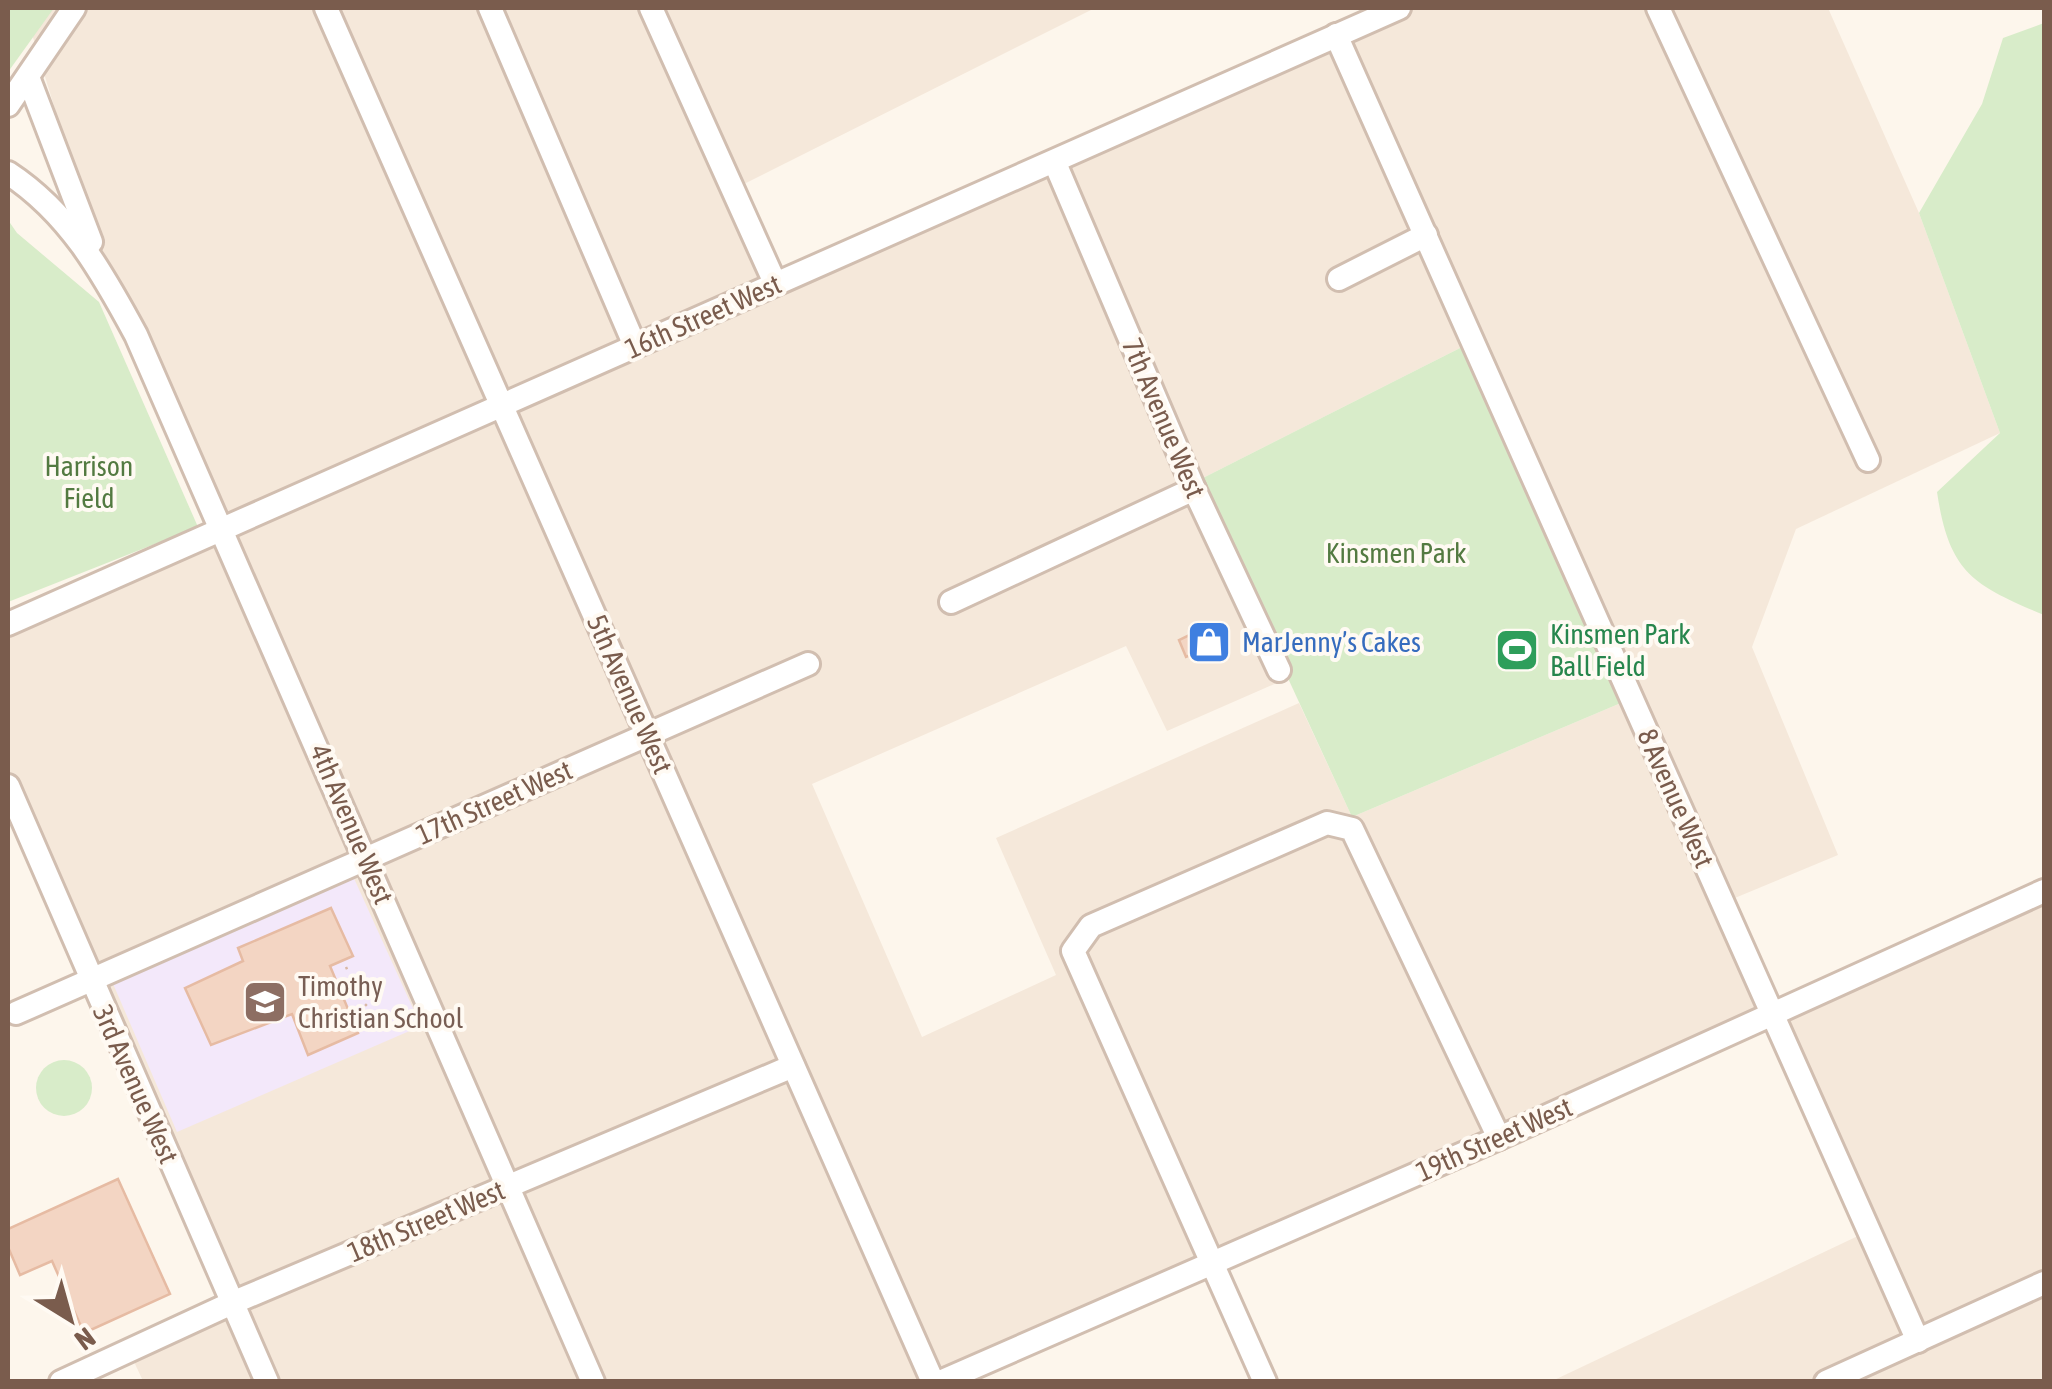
<svg xmlns="http://www.w3.org/2000/svg" width="2052" height="1389" font-family="'Asap Condensed',sans-serif">
	<rect width="100%" height="100%" fill="#fdf6ec"/>
	<g fill="#f5e8da">
		<path d="M24 8H1095L740 186 780 273 1391 8H1828L1919 213 2000 433 1796 529 1752 647 1838 855 1730 900 1466 345 1197 481 1288 678 1167 731 1126 646 812 784 922 1037 1056 975 996 838 1299 703 1352 817 1628 700 1762 1011 920 1381H143L129 1351 239 1302 8 779V626L224 532 114 302Z"/>
		<path d="M2044 897V1381L1550 1382 1860 1235 1768 1020Z"/>
	</g>
	<path fill="#f3e8fa" d="M352 874 421 1026 177 1132 111 979Z"/>
	<g fill="#d8ecc9">
		<path d="M8 8H54L8 72Z"/>
		<path d="M2044 23V615C1973 585 1949 573 1937 492L2000 433 1919 213 1982 104 2003 38Z"/>
		<path d="M8 220 17 233 99 302 198 527 8 602Z"/>
		<path d="M1466 345 1628 700 1352 817 1197 481Z"/>
		<circle cx="64" cy="1088" r="28"/>
	</g>
	<g fill="#f3d5c3" stroke="#e6bba3" stroke-width="2.5">
		<path d="M1208 626 1217 645 1186 657 1179 640Z"/>
		<path d="M331 908 353 956 330 966 358 1033 308 1055 292 1014 211 1045 185 988 243 961 238 948Z"/>
		<path d="M118 1179 170 1294 84 1333 52 1261 20 1275 8 1247V1229Z"/>
	</g>
	<g fill="none" stroke-linecap="round" stroke-linejoin="round">
		<g stroke="#d1beb0" stroke-width="28">
			<g id="minor">
				<path d="M326 8 933 1382"/>
				<path d="M490 8 635 346"/>
				<path d="M651 8 775 283"/>
				<path d="M1658 8 1868 460"/>
				<path d="M1336 35 1918 1341"/>
				<path d="M28 77 91 242"/>
				<path d="M8 105 74 8"/>
				<path d="M1055 163 1194 489 1279 670"/>
				<path d="M8 173C69 213 102 272 136 335L593 1382"/>
				<path d="M1339 279 1426 235"/>
				<path d="M951 602 1194 489"/>
				<path d="M8 624 1399 8"/>
				<path d="M8 786 267 1382"/>
				<path d="M16 1013 808 664"/>
				<path d="M61 1382 232 1303 793 1066"/>
				<path d="M940 1382 1499 1138 2044 891"/>
				<path d="M1265 1382 1073 951 1091 926 1327 823 1352 829 1499 1138"/>
				<path d="M1826 1382 2044 1283"/>
			</g>
		</g>
		<path stroke="#d9b8a5" stroke-width="2.5" stroke-dasharray="2.5 8" stroke-linecap="butt" d="M346 967 361 1000 392 1031 412 1021"/>
		<use href="#minor" stroke="#fff" stroke-width="22"/>
	</g>
	<defs>
		<g id="shop-square" transform="scale(2.25)"><rect x="-9" y="-9" width="18" height="18" rx="4" fill="#3f7fe0" stroke="#fffaf3"/><path d="M-5-2.5h2.3a2.7 3.5 0 0 1 5.4 0H5L5.5 6h-11ZM-1.5-2.5h3a1.5 2.3 0 0 0-3 0Z" fill="#fff"/></g>
		<g id="stadium-square" transform="scale(2.25)"><rect x="-9" y="-9" width="18" height="18" rx="4" fill="#2e9e5b" stroke="#fffaf3"/><path d="M0-5a6.5 5 0 1 0 0 10a6.5 5 0 1 0 0-10ZM-3.5-1.8h7v3.6h-7Z" fill="#fff"/></g>
		<g id="school-square" transform="scale(2.25)"><rect x="-9" y="-9" width="18" height="18" rx="4" fill="#8d6e63" stroke="#fffaf3"/><path d="M0-5L7-2L0 1L-7-2ZM-4 1L0 2.5L4 1V4Q0 6-4 4Z" fill="#fff"/></g>
	</defs>
	<g fill-rule="evenodd">
		<use href="#shop-square" x="1209" y="642"/>
		<use href="#stadium-square" x="1517" y="650"/>
		<use href="#school-square" x="265" y="1002"/>
	</g>
	<g text-anchor="middle" stroke-width="8" stroke-linejoin="round" paint-order="stroke">
		<g font-size="28" fill="#7a5c4d" stroke="#fffaf3">
			<text transform="translate(703 316) rotate(-24)" y="10">16th Street West</text>
			<text transform="translate(1164 418) rotate(67)" y="10">7th Avenue West</text>
			<text transform="translate(630 694) rotate(66)" y="10">5th Avenue West</text>
			<text transform="translate(1676 798) rotate(66)" y="10">8 Avenue West</text>
			<text transform="translate(494 802) rotate(-24)" y="10">17th Street West</text>
			<text transform="translate(352 824) rotate(67)" y="10">4th Avenue West</text>
			<text transform="translate(136 1084) rotate(66)" y="10">3rd Avenue West</text>
			<text transform="translate(1494 1139) rotate(-24)" y="10">19th Street West</text>
			<text transform="translate(426 1221) rotate(-23)" y="10">18th Street West</text>
		</g>
		<g font-size="28" fill="#537a41" stroke="#fffaf3">
			<text x="89" y="476">Harrison<tspan x="89" dy="32">Field</tspan></text>
			<text x="1396" y="563">Kinsmen Park</text>
		</g>
		<g font-size="28" fill="#27864d" stroke="#fffaf3" text-anchor="start">
			<text x="1550" y="644">Kinsmen Park<tspan x="1550" dy="32">Ball Field</tspan></text>
		</g>
		<g font-size="28" fill="#366cbe" stroke="#fffaf3" text-anchor="start">
			<text x="1242" y="652">MarJenny’s Cakes</text>
		</g>
		<g font-size="28" fill="#785e54" stroke="#fffaf3" text-anchor="start">
			<text x="298" y="996">Timothy<tspan x="298" dy="32">Christian School</tspan></text>
		</g>
	</g>
	<rect width="2052" height="1389" fill="none" stroke="#7a5c4d" stroke-width="20"/>
	<g transform="translate(70 1319) rotate(143)" stroke="#fffaf3" stroke-width="8" paint-order="stroke">
	<path d="M0-8L18 38L0 25L-18 38Z" fill="#7a5c4d"/>
	<text y="-15" font-size="28" font-weight="bold" text-anchor="middle" fill="#7a5c4d">N</text>
	</g>
</svg>
